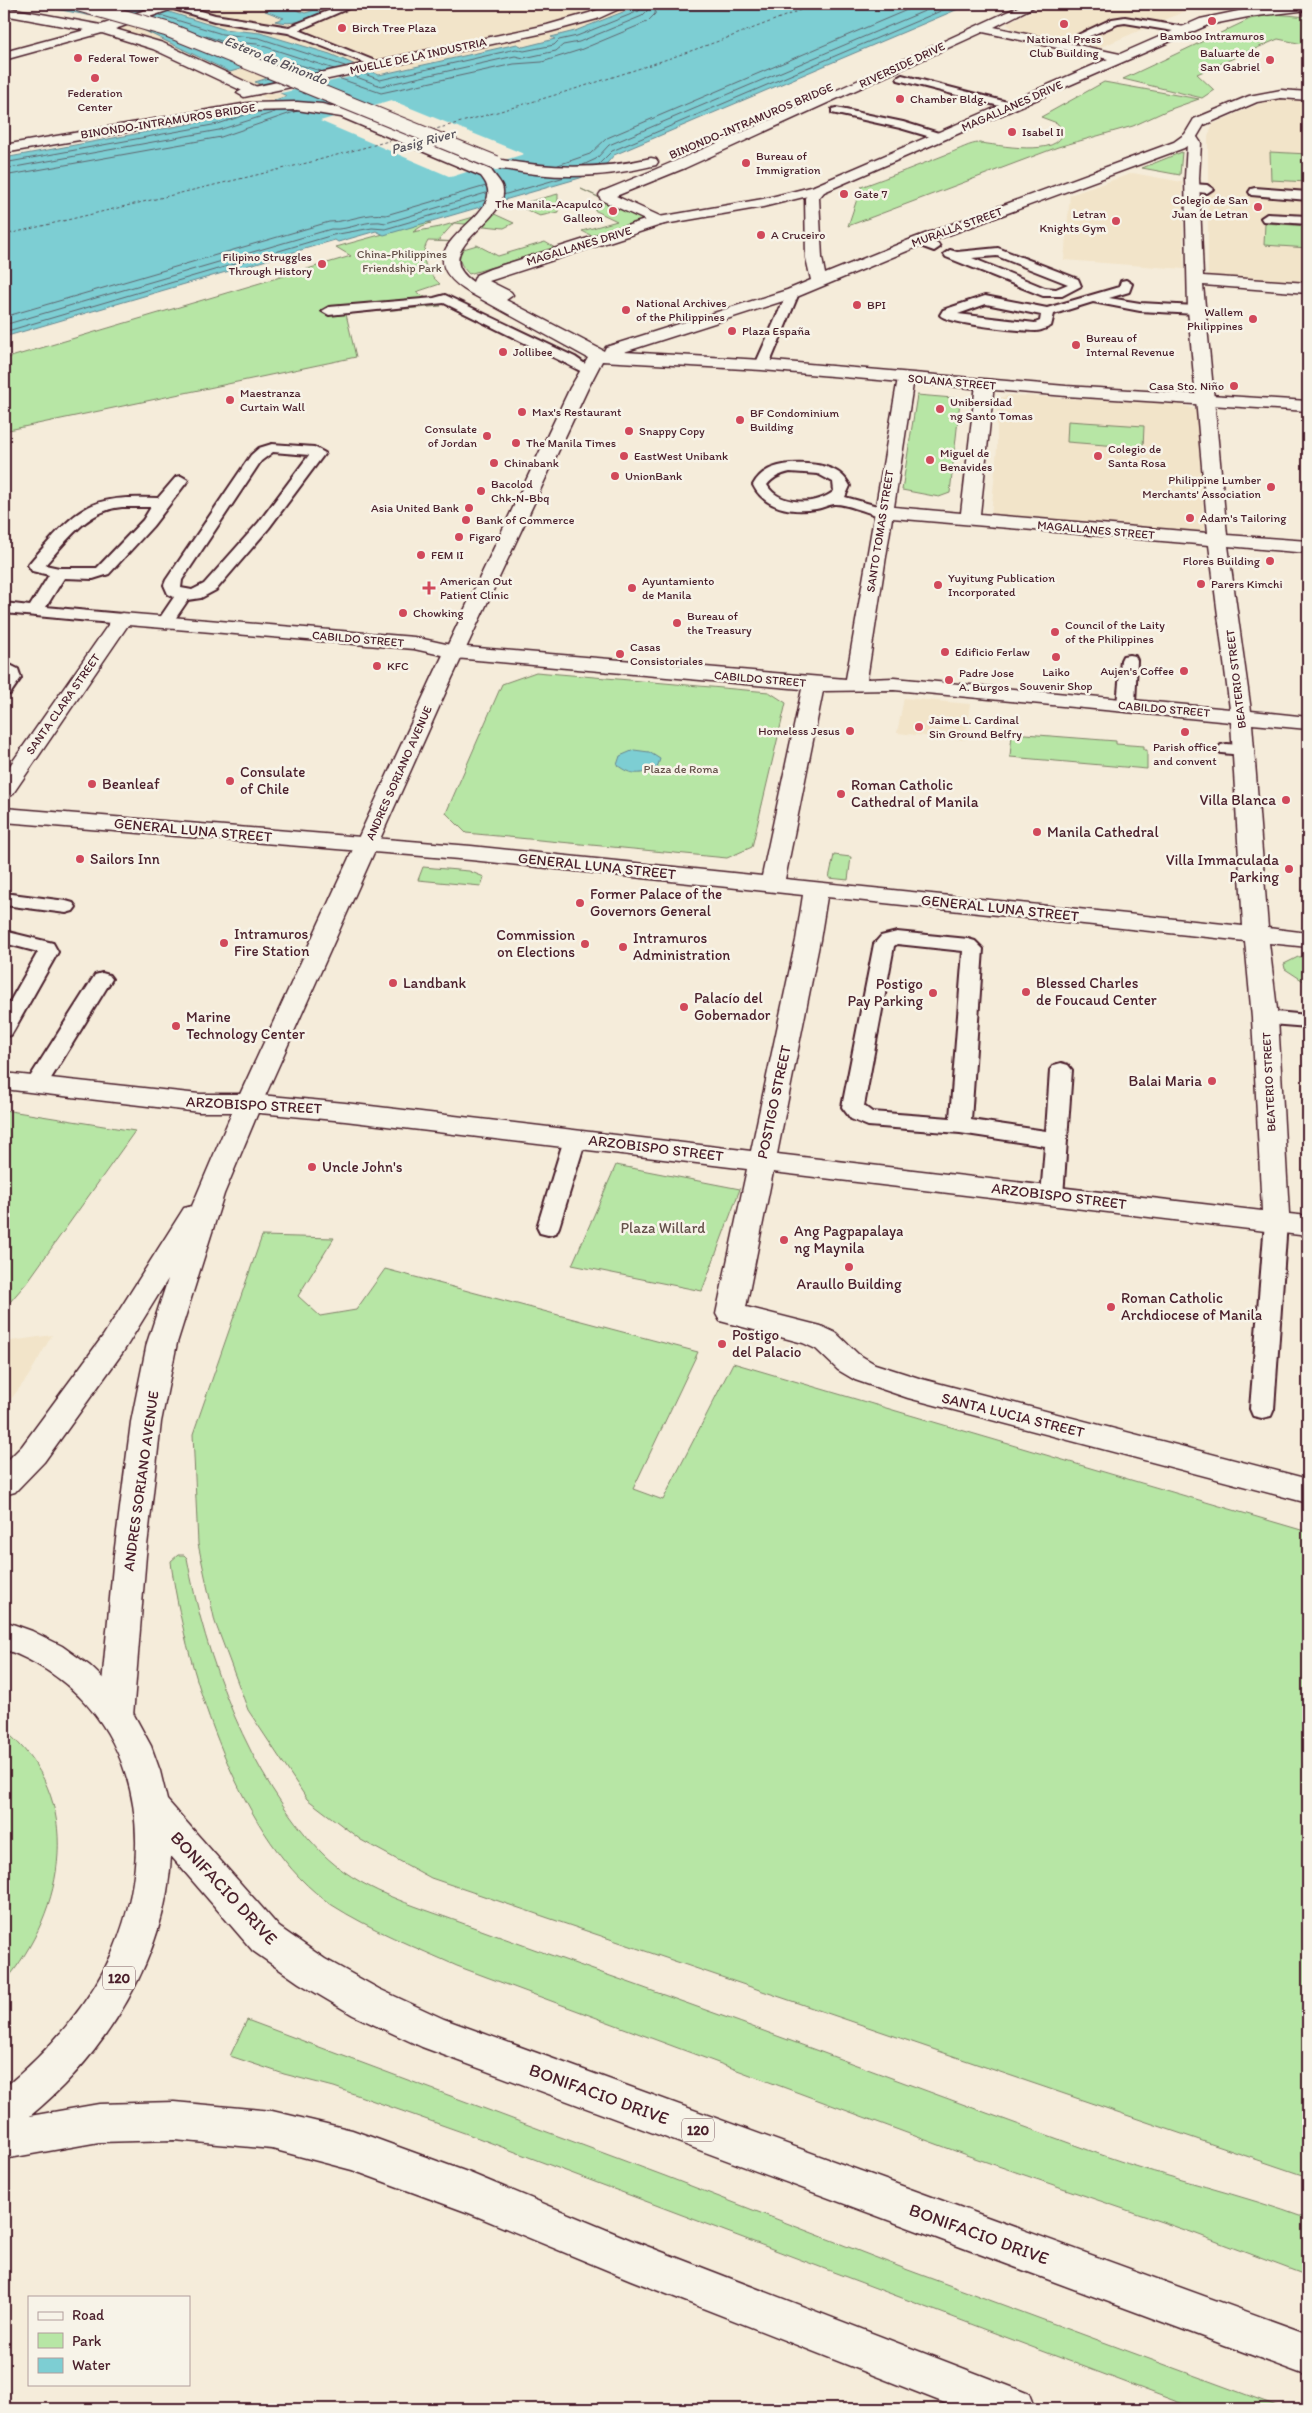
<svg xmlns="http://www.w3.org/2000/svg" width="1312" height="2413" font-family="Itim,sans-serif">
	<rect width="100%" height="100%" fill="#f5ecda"/>
	<filter id="ink" filterUnits="userSpaceOnUse"><feTurbulence type="fractalNoise" baseFrequency=".02" numOctaves="2"/><feDisplacementMap in="SourceGraphic" scale="10" xChannelSelector="R" yChannelSelector="G"/><feConvolveMatrix kernelMatrix="1 2 1 2 8 2 1 2 1" color-interpolation-filters="sRGB"/></filter>
	<g filter="url(#ink)">
		<g fill="#f2e4c9">
			<path d="M174 4H643L575 31 552 37 556 39 523 47 517 44 272 101 158 46 102 29Z"/>
			<path d="M1047 4H1195V7L1094 50 1014 30 1006 23Z"/>
			<path d="M1285 98 1308 100V284L1208 277V137L1211 128 1213 124 1263 102Z"/>
			<path d="M1133 173 1182 182 1184 269 1064 260 1070 195Z"/>
			<path d="M1009 395 1181 404 1197 410 1205 532 991 516 997 448V399Z"/>
			<path d="M904 698 970 704 965 740 897 733Z"/>
			<path d="M52 1335 28 1377 4 1408V1342Z"/>
		</g>
		<g fill="#b7e6a5" stroke="#808268">
			<path d="M1275 14 1308 17V45L1278 39 1197 74 1214 90 1202 98 1123 79 1250 19Z"/>
			<path d="M1104 82 1199 99 1168 110 1133 126 1058 147 848 226 861 187C891 176 920 165 950 153 958 150 971 143 979 143 995 144 1061 159 1063 131L1057 123 1041 117Z"/>
			<path d="M1182 152 1180 175 1142 168Z"/>
			<path d="M1270 152 1308 154V182L1271 180Z"/>
			<path d="M581 189 590 193 647 220 592 236 582 231 617 221 594 210 606 201Z"/>
			<path d="M558 194V212L540 216 516 205Z"/>
			<path d="M490 212 514 223 504 228 454 223 438 241 464 242 460 250 477 245 498 256 545 242 555 248 469 274C459 264 456 255 462 242L428 241C418 258 427 272 440 284L416 292 441 306 346 314 356 357 4 431V359L351 256 336 247 427 222 431 223 422 226 413 232 440 227Z"/>
			<path d="M1265 223 1308 226V248L1264 245Z"/>
			<path d="M917 395 953 398 960 401 950 493 939 497 902 490Z"/>
			<path d="M1068 421 1144 426 1143 448 1067 442Z"/>
			<path d="M536 672 769 692 786 703 752 847 727 858 466 833 446 813 502 684Z"/>
			<path d="M1012 733 1116 741V744L1144 746V750H1147V769L1010 757Z"/>
			<path d="M834 855 851 857 848 880 829 878Z"/>
			<path d="M423 867 469 871 484 877 481 886 418 880Z"/>
			<path d="M1308 956V984L1285 969 1284 964 1298 957Z"/>
			<path d="M4 1110 135 1131 28 1281 4 1309Z"/>
			<path d="M616 1165 740 1189 702 1291 572 1265Z"/>
			<path d="M262 1236 334 1238 298 1296 320 1316 356 1310 385 1269 698 1352 633 1489 663 1500 733 1363 1308 1532V2177L431 1878 361 1840 307 1799 248 1710 215 1622 198 1544 193 1434Z"/>
			<path d="M178 1555H184L187 1558C205 1657 249 1778 321 1852 358 1890 413 1905 462 1923 514 1942 567 1961 619 1979 781 2036 941 2097 1102 2155 1170 2179 1241 2194 1308 2219V2276L1191 2232 966 2155 457 1966C415 1947 371 1930 332 1905 241 1845 187 1673 172 1570L171 1561Z"/>
			<path d="M4 1730C86 1796 66 1910 4 1983Z"/>
			<path d="M247 2020 665 2176 908 2270 1285 2409H1196L473 2136 334 2087 284 2074 230 2056Z"/>
		</g>
		<g fill="#7dced3" stroke="#698890">
			<path d="M29 4H144L223 29 260 33 330 54 379 75 517 44 523 47 555 39 551 37 575 31 643 4H970L614 155 603 168 580 178 384 235 376 231 338 242 335 240 4 337V158L217 119 287 96 255 82 268 78 244 68 230 72 141 29 98 17Z"/>
			<path d="M284 5 305 13 315 10 324 13C308 19 293 26 275 21L284 18 265 11Z"/>
			<path d="M634 750 649 752 660 759 657 768C641 775 631 776 617 765L620 756Z"/>
		</g>
		<g fill="#f5ecda">
			<path d="M358 63 375 71 277 94 259 86Z"/>
			<path d="M391 100 524 154 451 177 320 121Z"/>
		</g>
		<g fill="none" stroke-linecap="round" stroke-linejoin="round">
			<g stroke="#5e656e" stroke-width="1">
				<path d="M160 15 222 34 259 38 345 66"/>
				<path d="M203 35 221 41 257 44 334 69"/>
				<path d="M283 68 280 63 282 60 321 71"/>
				<path d="M362 73 380 80 516 49 524 51 554 45 559 40 577 36 639 11 643 4"/>
				<path d="M351 75 381 86 515 56 524 58 556 51 563 45 579 42 642 16 647 11 649 4"/>
				<path d="M338 78 381 93 514 64 542 62 580 50 647 22 655 14 656 4"/>
				<path d="M4 163 218 124 254 112"/>
				<path d="M599 164 612 151 957 4"/>
				<path d="M558 165 590 154 607 138 921 4"/>
				<path d="M583 165 596 159 609 145 941 4"/>
				<path d="M4 169 219 130 275 112"/>
				<path d="M4 176 221 137 297 111"/>
				<path d="M503 195 565 177"/>
				<path d="M4 317 329 222C349 222 366 212 386 215L486 186"/>
				<path d="M4 325 331 229C350 231 367 218 386 223L486 193"/>
				<path d="M4 332 333 235 372 228 385 229 485 200"/>
			</g>
			<g stroke="#59545d" stroke-width="1" stroke-dasharray="3 2.5" stroke-linecap="butt">
				<path d="M432 130C562 95 690 55 815 4"/>
				<path d="M4 235 311 162 396 139"/>
			</g>
			<g stroke="#4a1f2b" stroke-width="4">
				<g id="lane">
					<path d="M167 4H177L215 15 289 27 345 4H358L299 30 385 65 384 67H376L288 33 214 21 167 7Z"/>
					<path d="M1125 17 1185 27 1190 30 1185 33 1125 23 1118 24 1076 42 1072 43 1067 40 1112 19Z"/>
					<path d="M902 75 1015 104 1017 106 1011 109 898 80 897 78Z"/>
					<path d="M836 108 903 122 945 135 947 137 941 140 900 128 832 113V109Z"/>
					<path d="M1192 184 1207 185 1213 189 1207 193 1188 191 1186 188Z"/>
					<path d="M1255 188 1308 192V200L1251 195 1249 192 1251 189Z"/>
					<path d="M1267 214 1308 216V224L1263 221 1261 218Z"/>
					<path d="M919 237 938 244 940 247 934 251 915 244 913 241Z"/>
					<path d="M998 248 1078 279 1081 286 1062 296H1043L946 257 944 254 950 250 957 252ZM997 256 1068 284 1056 289 1045 288 972 258Z"/>
					<path d="M1126 280 1132 284 1129 292 1109 298 1140 303 1196 306 1203 310 1196 314 1140 311 1093 302 1054 314 1051 326C1046 328 1041 331 1036 331 1022 331 947 324 940 315L943 310 985 296 1047 308 1119 287 1121 281ZM986 304 1041 315 1040 321 1035 323 958 314Z"/>
					<path d="M793 289 799 293 769 365 762 369 757 368 755 365 787 293Z"/>
					<path d="M445 295 575 357 595 371 588 375 565 363 444 303 329 315 322 311 329 307 434 298Z"/>
					<path d="M272 444 314 447 325 453 269 528 216 590 201 598 188 600 171 625H159L157 622 174 597 168 594 164 585 166 580 251 455 259 448ZM273 452 309 455 259 522 204 584 192 590 181 588 182 580 261 461Z"/>
					<path d="M790 464C811 463 840 464 850 486L845 497 888 509 891 512 883 517C871 514 845 503 834 504 828 505 822 508 816 509 791 513 764 508 753 485 761 470 774 466 790 464ZM790 472 818 474 833 482 834 491C817 506 779 506 767 485 773 477 781 474 790 472Z"/>
					<path d="M181 476 188 480 186 483 153 526 109 574 93 579 64 578 46 607 122 614 128 616 130 619 128 622 122 624 4 613V603L30 606 49 575 32 571 28 565C35 556 44 547 51 539 87 498 106 497 158 498L176 477ZM122 507H151L143 520 97 568H59L45 565C67 541 87 510 122 507Z"/>
					<path d="M1129 655 1135 656 1137 660 1135 705 1132 709H1120L1117 705 1121 660 1123 656Z"/>
					<path d="M4 662 18 669 21 678 10 694 4 695Z"/>
					<path d="M1227 744 1249 746 1252 750 1249 754 1243 755 1221 753 1218 749 1221 745Z"/>
					<path d="M4 893 66 901 73 903 76 907 73 911 66 913 4 905Z"/>
					<path d="M4 931 53 943 58 952 14 1030 11 1035 4 1037V1012L38 952 4 943Z"/>
					<path d="M897 932 968 939 975 941 983 949 971 1120 1046 1131 1050 1070 1054 1065 1061 1063 1068 1065 1072 1070 1063 1196 1060 1201 1052 1204 1044 1201 1041 1196 1045 1146 960 1133 868 1126 851 1119 842 1107 874 944 881 936ZM897 944 963 951 950 1118 872 1112 864 1106 894 946Z"/>
					<path d="M102 973 109 975 112 979 47 1085 44 1090 36 1092 28 1090 25 1085 95 975Z"/>
					<path d="M1265 1011 1308 1015V1027L1258 1023 1255 1018 1258 1013Z"/>
					<path d="M575 1132 583 1134 586 1139 559 1227 556 1233 548 1235 540 1233 537 1227 564 1139 567 1134Z"/>
					<path d="M1276 1214 1284 1216 1287 1222 1274 1409 1271 1416 1262 1418 1253 1416 1250 1409 1265 1222 1268 1216Z"/>
				</g>
			</g>
			<g stroke="#4a1f2b" stroke-width="3">
				<g id="street">
					<path d="M163 4H180L178 7 115 29 163 43 259 88 261 91 259 94H249L153 49 102 33 4 60V52L85 30 4 15V7L101 25Z"/>
					<path d="M1190 133 1195 134 1201 143 1199 178 1203 276 1308 283V293L1203 285 1227 535 1308 541V553L1228 546 1251 711 1308 717V729L1252 724 1268 928 1308 933V947L1269 943 1278 1018 1289 1214 1308 1216V1236L773 1172 746 1307 821 1326 836 1333 858 1354 875 1364 922 1379 1308 1479V1503L908 1398 855 1380 838 1370 816 1349 803 1343 720 1321 716 1314 747 1169 345 1121 249 1112H199L4 1089V1073L199 1094H249L345 1103 751 1151 796 940 803 895 471 860 4 822V808L471 846 762 876 802 689 455 658 414 649 128 625 12 795 4 797V774L115 615 122 613 414 637 455 646 846 679 898 378 900 374H912L914 378 894 507 961 513 976 384 979 380H991L994 384 980 514 1208 533 1188 310 1185 178 1187 143 1183 137ZM892 518 1209 545 1230 709 894 678 867 679ZM894 690 1231 722 1243 926 785 879 823 691ZM827 897 1245 941 1252 1018 1262 1211 777 1154 820 940Z"/>
					<path d="M819 185 826 189 824 192 763 207 659 225 652 221 659 217 763 199Z"/>
				</g>
			</g>
			<g stroke="#4a1f2b" stroke-width="3">
				<g id="secondary">
					<path d="M614 4H630L597 19 549 32 244 97 237 93 244 89 547 25 589 13Z"/>
					<path d="M1024 4H1039L994 27 1120 54 1200 19 1248 9 1308 4V10L1248 17 1208 25 824 192 819 198 822 258 825 274 914 238 1174 142 1185 134 1194 119 1249 96 1281 90 1308 92V100L1281 98 1257 102 1204 125 1195 140 1184 148 924 244 799 296 624 352 762 360 1066 386 1308 401V411L1066 396 762 370 602 361 588 388 452 678 262 1103 224 1194 177 1343 161 1422 146 1555 133 1716 128 1726 116 1731 104 1726 99 1716 114 1555 131 1422 147 1343 168 1279 123 1352 44 1462 15 1492 4 1495V1464L22 1446 103 1336 184 1208 192 1206 236 1103 432 678 570 388 588 358 470 293C395 247 501 222 487 186 486 182 483 179 481 176L341 117 297 110 248 111 4 153V145L248 103 297 102 322 104 351 111 491 170C494 175 500 181 502 186 514 220 424 248 473 282L476 275 490 269 645 220 601 200 599 195 601 192C744 134 884 69 1024 4ZM983 32 1108 59 814 186 805 198 806 258 811 280 787 290 606 347 604 351 506 300 513 295 511 292 489 281 664 224 666 221 664 218 616 196 685 168Z"/>
					<path d="M651 158 656 159 658 162 656 165C608 177 559 180 510 170 503 169 493 169 489 163L496 159C548 169 599 170 651 158Z"/>
				</g>
			</g>
			<g stroke="#4a1f2b" stroke-width="3">
				<path id="highway" d="M4 1621 32 1631 62 1646 90 1666 114 1689 133 1713 151 1746 160 1771 167 1800 279 1927 325 1959 379 1989 444 2019 1308 2334V2376L422 2047 353 2015 299 1983 253 1951 171 1856C166 1957 107 2053 30 2116L99 2104 174 2102 272 2111 352 2130 470 2173 631 2240 1014 2388 1029 2394 1035 2409H960L631 2280 469 2213 352 2170 272 2149 174 2140 99 2142 4 2159V2088C49 2051 91 2003 114 1949 163 1832 132 1696 4 1649Z"/>
			</g>
			<use href="#lane" fill="#f7f3e8" fill-rule="evenodd"/>
			<use href="#street" fill="#f7f3e8" fill-rule="evenodd"/>
			<use href="#secondary" fill="#f7f3e8" fill-rule="evenodd"/>
			<use href="#highway" fill="#f7f3e8" fill-rule="evenodd"/>
			<g stroke="#4a1f2b" stroke-width="16" stroke-linecap="butt">
				<path id="secondary-bridge" d="M78 4 166 29 496 163"/>
			</g>
			<use href="#secondary-bridge" stroke="#f7f3e8" stroke-width="14"/>
		</g>
	</g>
	<g fill="#d1495b" stroke="#f7f3e8" stroke-width="2">
		<circle cx="1212" cy="21" r="5"/>
		<circle cx="1064" cy="24" r="5"/>
		<circle cx="342" cy="28" r="5"/>
		<circle cx="78" cy="58" r="5"/>
		<circle cx="1270" cy="60" r="5"/>
		<circle cx="95" cy="78" r="5"/>
		<circle cx="900" cy="99" r="5"/>
		<circle cx="1012" cy="132" r="5"/>
		<circle cx="746" cy="163" r="5"/>
		<circle cx="844" cy="194" r="5"/>
		<circle cx="1258" cy="207" r="5"/>
		<circle cx="613" cy="211" r="5"/>
		<circle cx="1116" cy="221" r="5"/>
		<circle cx="761" cy="235" r="5"/>
		<circle cx="322" cy="264" r="5"/>
		<circle cx="857" cy="305" r="5"/>
		<circle cx="626" cy="310" r="5"/>
		<circle cx="1253" cy="319" r="5"/>
		<circle cx="732" cy="331" r="5"/>
		<circle cx="1076" cy="345" r="5"/>
		<circle cx="503" cy="352" r="5"/>
		<circle cx="1234" cy="386" r="5"/>
		<circle cx="230" cy="400" r="5"/>
		<circle cx="940" cy="409" r="5"/>
		<circle cx="522" cy="412" r="5"/>
		<circle cx="740" cy="420" r="5"/>
		<circle cx="629" cy="431" r="5"/>
		<circle cx="487" cy="436" r="5"/>
		<circle cx="516" cy="443" r="5"/>
		<circle cx="624" cy="456" r="5"/>
		<circle cx="1098" cy="456" r="5"/>
		<circle cx="930" cy="460" r="5"/>
		<circle cx="494" cy="463" r="5"/>
		<circle cx="615" cy="476" r="5"/>
		<circle cx="1271" cy="487" r="5"/>
		<circle cx="481" cy="491" r="5"/>
		<circle cx="469" cy="508" r="5"/>
		<circle cx="1190" cy="518" r="5"/>
		<circle cx="466" cy="520" r="5"/>
		<circle cx="459" cy="537" r="5"/>
		<circle cx="421" cy="555" r="5"/>
		<circle cx="1270" cy="561" r="5"/>
		<circle cx="1201" cy="584" r="5"/>
		<circle cx="938" cy="585" r="5"/>
		<path d="M426.5 580.5h5v5h5v5h-5v5h-5v-5h-5v-5h5z"/>
		<circle cx="632" cy="588" r="5"/>
		<circle cx="403" cy="613" r="5"/>
		<circle cx="677" cy="623" r="5"/>
		<circle cx="1055" cy="632" r="5"/>
		<circle cx="945" cy="652" r="5"/>
		<circle cx="620" cy="654" r="5"/>
		<circle cx="1056" cy="657" r="5"/>
		<circle cx="377" cy="666" r="5"/>
		<circle cx="1184" cy="671" r="5"/>
		<circle cx="949" cy="680" r="5"/>
		<circle cx="919" cy="727" r="5"/>
		<circle cx="850" cy="731" r="5"/>
		<circle cx="1185" cy="732" r="5"/>
		<circle cx="230" cy="781" r="5"/>
		<circle cx="92" cy="784" r="5"/>
		<circle cx="841" cy="794" r="5"/>
		<circle cx="1286" cy="800" r="5"/>
		<circle cx="1037" cy="832" r="5"/>
		<circle cx="80" cy="859" r="5"/>
		<circle cx="1289" cy="869" r="5"/>
		<circle cx="580" cy="903" r="5"/>
		<circle cx="224" cy="943" r="5"/>
		<circle cx="585" cy="944" r="5"/>
		<circle cx="623" cy="947" r="5"/>
		<circle cx="393" cy="983" r="5"/>
		<circle cx="1026" cy="992" r="5"/>
		<circle cx="933" cy="993" r="5"/>
		<circle cx="684" cy="1007" r="5"/>
		<circle cx="176" cy="1026" r="5"/>
		<circle cx="1212" cy="1081" r="5"/>
		<circle cx="312" cy="1167" r="5"/>
		<circle cx="784" cy="1240" r="5"/>
		<circle cx="849" cy="1267" r="5"/>
		<circle cx="1111" cy="1307" r="5"/>
		<circle cx="722" cy="1344" r="5"/>
	</g>
	<g text-anchor="middle" stroke-width="5" stroke-linejoin="round" paint-order="stroke">
		<g font-size="12" fill="#4a1f2b" stroke="#f7f3e8" text-anchor="start">
			<text x="352" y="32">Birch Tree Plaza</text>
			<text x="1212" y="40" text-anchor="middle">Bamboo Intramuros</text>
			<text x="1064" y="43" text-anchor="middle">National Press<tspan x="1064" dy="14">Club Building</tspan></text>
			<text x="1260" y="57" text-anchor="end">Baluarte de<tspan x="1260" dy="14">San Gabriel</tspan></text>
			<text x="88" y="62">Federal Tower</text>
			<text x="95" y="97" text-anchor="middle">Federation<tspan x="95" dy="14">Center</tspan></text>
			<text x="910" y="103">Chamber Bldg.</text>
			<text x="1022" y="136">Isabel II</text>
			<text x="756" y="160">Bureau of<tspan x="756" dy="14">Immigration</tspan></text>
			<text x="854" y="198">Gate 7</text>
			<text x="1248" y="204" text-anchor="end">Colegio de San<tspan x="1248" dy="14">Juan de Letran</tspan></text>
			<text x="603" y="208" text-anchor="end">The Manila-Acapulco<tspan x="603" dy="14">Galleon</tspan></text>
			<text x="1106" y="218" text-anchor="end">Letran<tspan x="1106" dy="14">Knights Gym</tspan></text>
			<text x="771" y="239">A Cruceiro</text>
			<text x="312" y="261" text-anchor="end">Filipino Struggles<tspan x="312" dy="14">Through History</tspan></text>
			<text x="636" y="307">National Archives<tspan x="636" dy="14">of the Philippines</tspan></text>
			<text x="867" y="309">BPI</text>
			<text x="1243" y="316" text-anchor="end">Wallem<tspan x="1243" dy="14">Philippines</tspan></text>
			<text x="742" y="335">Plaza España</text>
			<text x="1086" y="342">Bureau of<tspan x="1086" dy="14">Internal Revenue</tspan></text>
			<text x="513" y="356">Jollibee</text>
			<text x="1224" y="390" text-anchor="end">Casa Sto. Niño</text>
			<text x="240" y="397">Maestranza<tspan x="240" dy="14">Curtain Wall</tspan></text>
			<text x="950" y="406">Unibersidad<tspan x="950" dy="14">ng Santo Tomas</tspan></text>
			<text x="532" y="416">Max's Restaurant</text>
			<text x="750" y="417">BF Condominium<tspan x="750" dy="14">Building</tspan></text>
			<text x="477" y="433" text-anchor="end">Consulate<tspan x="477" dy="14">of Jordan</tspan></text>
			<text x="639" y="435">Snappy Copy</text>
			<text x="526" y="447">The Manila Times</text>
			<text x="1108" y="453">Colegio de<tspan x="1108" dy="14">Santa Rosa</tspan></text>
			<text x="940" y="457">Miguel de<tspan x="940" dy="14">Benavides</tspan></text>
			<text x="634" y="460">EastWest Unibank</text>
			<text x="504" y="467">Chinabank</text>
			<text x="625" y="480">UnionBank</text>
			<text x="1261" y="484" text-anchor="end">Philippine Lumber<tspan x="1261" dy="14">Merchants' Association</tspan></text>
			<text x="491" y="488">Bacolod<tspan x="491" dy="14">Chk-N-Bbq</tspan></text>
			<text x="459" y="512" text-anchor="end">Asia United Bank</text>
			<text x="1200" y="522">Adam's Tailoring</text>
			<text x="476" y="524">Bank of Commerce</text>
			<text x="469" y="541">Figaro</text>
			<text x="431" y="559">FEM II</text>
			<text x="1260" y="565" text-anchor="end">Flores Building</text>
			<text x="948" y="582">Yuyitung Publication<tspan x="948" dy="14">Incorporated</tspan></text>
			<text x="440" y="585">American Out<tspan x="440" dy="14">Patient Clinic</tspan></text>
			<text x="642" y="585">Ayuntamiento<tspan x="642" dy="14">de Manila</tspan></text>
			<text x="1211" y="588">Parers Kimchi</text>
			<text x="413" y="617">Chowking</text>
			<text x="687" y="620">Bureau of<tspan x="687" dy="14">the Treasury</tspan></text>
			<text x="1065" y="629">Council of the Laity<tspan x="1065" dy="14">of the Philippines</tspan></text>
			<text x="630" y="651">Casas<tspan x="630" dy="14">Consistoriales</tspan></text>
			<text x="955" y="656">Edificio Ferlaw</text>
			<text x="387" y="670">KFC</text>
			<text x="1174" y="675" text-anchor="end">Aujen's Coffee</text>
			<text x="1056" y="676" text-anchor="middle">Laiko<tspan x="1056" dy="14">Souvenir Shop</tspan></text>
			<text x="959" y="677">Padre Jose<tspan x="959" dy="14">A. Burgos</tspan></text>
			<text x="929" y="724">Jaime L. Cardinal<tspan x="929" dy="14">Sin Ground Belfry</tspan></text>
			<text x="840" y="735" text-anchor="end">Homeless Jesus</text>
			<text x="1185" y="751" text-anchor="middle">Parish office<tspan x="1185" dy="14">and convent</tspan></text>
		</g>
		<g font-size="12" fill="#4a1f2b" stroke="#f7f3e8">
			<text transform="translate(418 56) rotate(-12)" y="4">MUELLE DE LA INDUSTRIA</text>
			<text transform="translate(902 65) rotate(-25)" y="4">RIVERSIDE DRIVE</text>
			<text transform="translate(1012 106) rotate(-24)" y="4">MAGALLANES DRIVE</text>
			<text transform="translate(168 121) rotate(-9)" y="4">BINONDO-INTRAMUROS BRIDGE</text>
			<text transform="translate(751 121) rotate(-23)" y="4">BINONDO-INTRAMUROS BRIDGE</text>
			<text transform="translate(957 227) rotate(-20)" y="4">MURALLA STREET</text>
			<text transform="translate(579 246) rotate(-17)" y="4">MAGALLANES DRIVE</text>
			<text transform="translate(952 382) rotate(5)" y="4">SOLANA STREET</text>
			<text transform="translate(1096 530) rotate(5)" y="4">MAGALLANES STREET</text>
			<text transform="translate(880 531) rotate(-81)" y="4">SANTO TOMAS STREET</text>
			<text transform="translate(358 639) rotate(5)" y="4">CABILDO STREET</text>
			<text transform="translate(760 679) rotate(5)" y="4">CABILDO STREET</text>
			<text transform="translate(1236 679) rotate(-97)" y="4">BEATERIO STREET</text>
			<text transform="translate(63 704) rotate(-55)" y="4">SANTA CLARA STREET</text>
			<text transform="translate(1164 709) rotate(5)" y="4">CABILDO STREET</text>
			<text transform="translate(399 773) rotate(-66)" y="4">ANDRES SORIANO AVENUE</text>
			<text transform="translate(1269 1082) rotate(-93)" y="4">BEATERIO STREET</text>
		</g>
		<g font-size="12" fill="#65514a" stroke="#f7f3e8">
			<text x="402" y="258">China-Philippines<tspan x="402" dy="14">Friendship Park</tspan></text>
			<text x="681" y="773">Plaza de Roma</text>
		</g>
		<g font-size="14" font-style="italic" fill="#59545d" stroke="#f7f3e8">
			<text transform="translate(276 60) rotate(22)" y="5">Estero de Binondo</text>
			<text transform="translate(423 141) rotate(-15)" y="5">Pasig River</text>
		</g>
		<g fill="#f7f3e8" stroke="#7e5f64" stroke-width="1">
			<rect x="103" y="1966.5" width="32" height="23" rx="4"/>
			<rect x="682" y="2118.5" width="32" height="23" rx="4"/>
		</g>
		<g font-size="14" font-weight="bold" fill="#4a1f2b">
			<text x="119" y="1983">120</text>
			<text x="698" y="2135">120</text>
		</g>
		<g font-size="15" fill="#4a1f2b" stroke="#f7f3e8" text-anchor="start">
			<text x="240" y="777">Consulate<tspan x="240" dy="17">of Chile</tspan></text>
			<text x="102" y="789">Beanleaf</text>
			<text x="851" y="790">Roman Catholic<tspan x="851" dy="17">Cathedral of Manila</tspan></text>
			<text x="1276" y="805" text-anchor="end">Villa Blanca</text>
			<text x="1047" y="837">Manila Cathedral</text>
			<text x="90" y="864">Sailors Inn</text>
			<text x="1279" y="865" text-anchor="end">Villa Immaculada<tspan x="1279" dy="17">Parking</tspan></text>
			<text x="590" y="899">Former Palace of the<tspan x="590" dy="17">Governors General</tspan></text>
			<text x="234" y="939">Intramuros<tspan x="234" dy="17">Fire Station</tspan></text>
			<text x="575" y="940" text-anchor="end">Commission<tspan x="575" dy="17">on Elections</tspan></text>
			<text x="633" y="943">Intramuros<tspan x="633" dy="17">Administration</tspan></text>
			<text x="403" y="988">Landbank</text>
			<text x="1036" y="988">Blessed Charles<tspan x="1036" dy="17">de Foucaud Center</tspan></text>
			<text x="923" y="989" text-anchor="end">Postigo<tspan x="923" dy="17">Pay Parking</tspan></text>
			<text x="694" y="1003">Palacío del<tspan x="694" dy="17">Gobernador</tspan></text>
			<text x="186" y="1022">Marine<tspan x="186" dy="17">Technology Center</tspan></text>
			<text x="1202" y="1086" text-anchor="end">Balai Maria</text>
			<text x="322" y="1172">Uncle John's</text>
			<text x="794" y="1236">Ang Pagpapalaya<tspan x="794" dy="17">ng Maynila</tspan></text>
			<text x="849" y="1289" text-anchor="middle">Araullo Building</text>
			<text x="1121" y="1303">Roman Catholic<tspan x="1121" dy="17">Archdiocese of Manila</tspan></text>
			<text x="732" y="1340">Postigo<tspan x="732" dy="17">del Palacio</tspan></text>
		</g>
		<g font-size="15" fill="#4a1f2b" stroke="#f7f3e8">
			<text transform="translate(193 830) rotate(5)" y="5">GENERAL LUNA STREET</text>
			<text transform="translate(597 866) rotate(6)" y="5">GENERAL LUNA STREET</text>
			<text transform="translate(1000 908) rotate(6)" y="5">GENERAL LUNA STREET</text>
			<text transform="translate(774 1102) rotate(-78)" y="5">POSTIGO STREET</text>
			<text transform="translate(254 1105) rotate(3)" y="5">ARZOBISPO STREET</text>
			<text transform="translate(656 1148) rotate(7)" y="5">ARZOBISPO STREET</text>
			<text transform="translate(1059 1196) rotate(7)" y="5">ARZOBISPO STREET</text>
			<text transform="translate(1013 1415) rotate(14)" y="5">SANTA LUCIA STREET</text>
			<text transform="translate(141 1481) rotate(-82)" y="5">ANDRES SORIANO AVENUE</text>
		</g>
		<g font-size="15" fill="#65514a" stroke="#f7f3e8">
			<text x="663" y="1233">Plaza Willard</text>
		</g>
		<g font-size="18" fill="#4a1f2b" stroke="#f7f3e8">
			<text transform="translate(224 1888) rotate(47)" y="6">BONIFACIO DRIVE</text>
			<text transform="translate(599 2094) rotate(20)" y="6">BONIFACIO DRIVE</text>
			<text transform="translate(979 2234) rotate(20)" y="6">BONIFACIO DRIVE</text>
		</g>
	</g>
	<rect width="1312" height="2413" fill="none" stroke="#f7f3e8" stroke-width="20"/>
	<rect x="10" y="10" width="1292" height="2393" fill="none" stroke="#4a1f2b" stroke-width="2" filter="url(#ink)"/>
	<rect x="28" y="2296" width="162" height="90" fill="#f7f3e8" stroke="#b29e9c"/>
	<rect x="38" y="2312" width="25" height="8" fill="#f7f3e8" stroke="#b29e9c"/>
	<text x="72" y="2320" font-size="15" fill="#4a1f2b">Road</text>
	<rect x="38" y="2333" width="25" height="15" fill="#b7e6a5" stroke="#b29e9c"/>
	<text x="72" y="2346" font-size="15" fill="#4a1f2b">Park</text>
	<rect x="38" y="2358" width="25" height="15" fill="#7dced3" stroke="#b29e9c"/>
	<text x="72" y="2370" font-size="15" fill="#4a1f2b">Water</text>
</svg>
